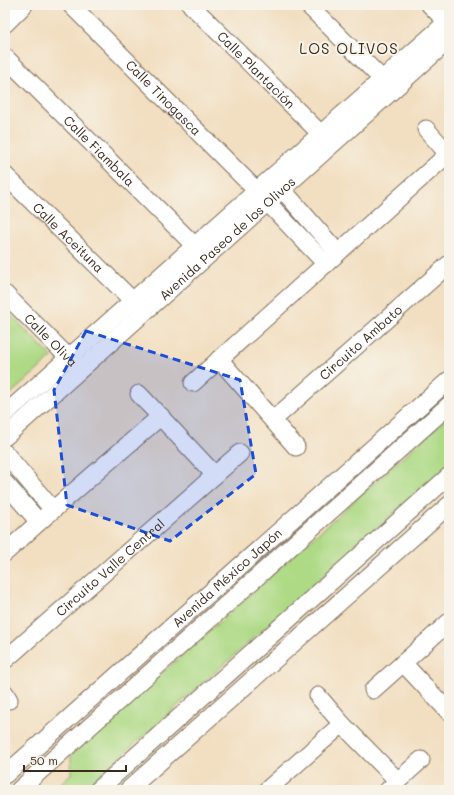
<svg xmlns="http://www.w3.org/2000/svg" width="454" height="795" font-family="Mali,sans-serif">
	<rect width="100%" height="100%" fill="#f7f3e8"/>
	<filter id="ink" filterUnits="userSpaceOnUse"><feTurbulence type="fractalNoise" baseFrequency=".025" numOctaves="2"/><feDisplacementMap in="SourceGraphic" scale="8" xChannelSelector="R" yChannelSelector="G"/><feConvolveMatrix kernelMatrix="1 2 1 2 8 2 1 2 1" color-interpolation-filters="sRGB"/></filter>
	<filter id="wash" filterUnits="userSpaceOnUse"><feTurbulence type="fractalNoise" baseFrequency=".012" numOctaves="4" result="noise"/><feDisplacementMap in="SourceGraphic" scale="16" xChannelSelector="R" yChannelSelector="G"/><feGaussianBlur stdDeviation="0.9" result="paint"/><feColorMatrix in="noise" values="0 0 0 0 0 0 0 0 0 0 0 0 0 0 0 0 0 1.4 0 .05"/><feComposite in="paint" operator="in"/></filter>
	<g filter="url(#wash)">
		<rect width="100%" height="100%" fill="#f2dec0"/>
		<g fill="#aeda86" stroke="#748252">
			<path d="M5 309 52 357 5 399Z"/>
			<path d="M449 416V464L83 790H53L71 774V755Z"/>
		</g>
	</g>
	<g filter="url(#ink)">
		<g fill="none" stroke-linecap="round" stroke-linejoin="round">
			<g stroke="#7b6957" stroke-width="19">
				<g id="minor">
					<path id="s1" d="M71 5 256 190"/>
					<path id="s2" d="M191 5 321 134"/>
					<path d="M308 5 382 79"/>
					<path d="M430 5 449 24"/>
					<path d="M5 24 24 5"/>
					<path id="s3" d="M5 57 194 245"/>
					<path d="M426 129 449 155"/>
					<path id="s4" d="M5 175 132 300"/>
					<path d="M282 189 338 253"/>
					<path d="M267 202 326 264"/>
					<path id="s5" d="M5 294 76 365"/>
					<path d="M219 359 296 447"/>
					<path d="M193 383 448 154"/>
					<path d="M139 394 215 475"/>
					<path d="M5 414 449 20"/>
					<path id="s6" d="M273 420 449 264"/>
					<path id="s7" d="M5 437 449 40"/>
					<path d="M5 453 53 510"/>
					<path d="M5 483 39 522"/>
					<path d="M5 553 39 522 161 416"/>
					<path id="s8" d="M5 660 240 453"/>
					<path d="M403 663 449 712"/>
					<path d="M373 690 449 622"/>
					<path d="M5 693 9 700"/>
					<path d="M318 696 342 724 398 781"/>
					<path id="s9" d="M5 775 449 380"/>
					<path d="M19 790 449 405"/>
					<path d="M98 790 449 476"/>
					<path d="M128 790 449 505"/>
					<path d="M267 790 342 724"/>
					<path d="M388 790 421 760"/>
				</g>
			</g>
			<use href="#minor" stroke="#fff" stroke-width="17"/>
		</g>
	</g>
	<path fill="#1d4ed8" fill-opacity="0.2" stroke="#1d4ed8" stroke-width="3" stroke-dasharray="8 5" stroke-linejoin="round" d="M86 331 240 380 256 474 170 541 67 505 54 390Z"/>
	<g text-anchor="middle" stroke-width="4" stroke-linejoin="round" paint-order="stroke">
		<g font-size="13" fill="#3b2a1e" stroke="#f7f3e8">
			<text dy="5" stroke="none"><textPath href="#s2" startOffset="92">Calle Plantación</textPath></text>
			<text dy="5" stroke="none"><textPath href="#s1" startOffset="131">Calle Tinogasca</textPath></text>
			<text dy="5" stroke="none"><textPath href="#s3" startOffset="133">Calle Fiambala</textPath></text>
			<text dy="5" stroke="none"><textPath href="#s4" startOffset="89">Calle Aceituna</textPath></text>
			<text dy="5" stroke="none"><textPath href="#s7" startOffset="298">Avenida Paseo de los Olivos</textPath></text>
			<text dy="5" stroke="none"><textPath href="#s5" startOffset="65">Calle Oliva</textPath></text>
			<text dy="5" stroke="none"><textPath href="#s6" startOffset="117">Circuito Ambato</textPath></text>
			<text dy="5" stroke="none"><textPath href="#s8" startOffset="140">Circuito Valle Central</textPath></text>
			<text dy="5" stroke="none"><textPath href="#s9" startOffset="297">Avenida México Japón</textPath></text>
		</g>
		<g font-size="15" letter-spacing="1" fill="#3b2a1e" stroke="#f7f3e8">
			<text x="349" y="54">LOS OLIVOS</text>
		</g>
	</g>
	<rect width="454" height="795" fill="none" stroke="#f7f3e8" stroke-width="20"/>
	<path d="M24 765v6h102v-6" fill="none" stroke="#3b2a1e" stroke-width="2"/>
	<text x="30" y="765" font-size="12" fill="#3b2a1e" stroke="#f7f3e8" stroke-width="3" paint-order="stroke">50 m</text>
</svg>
